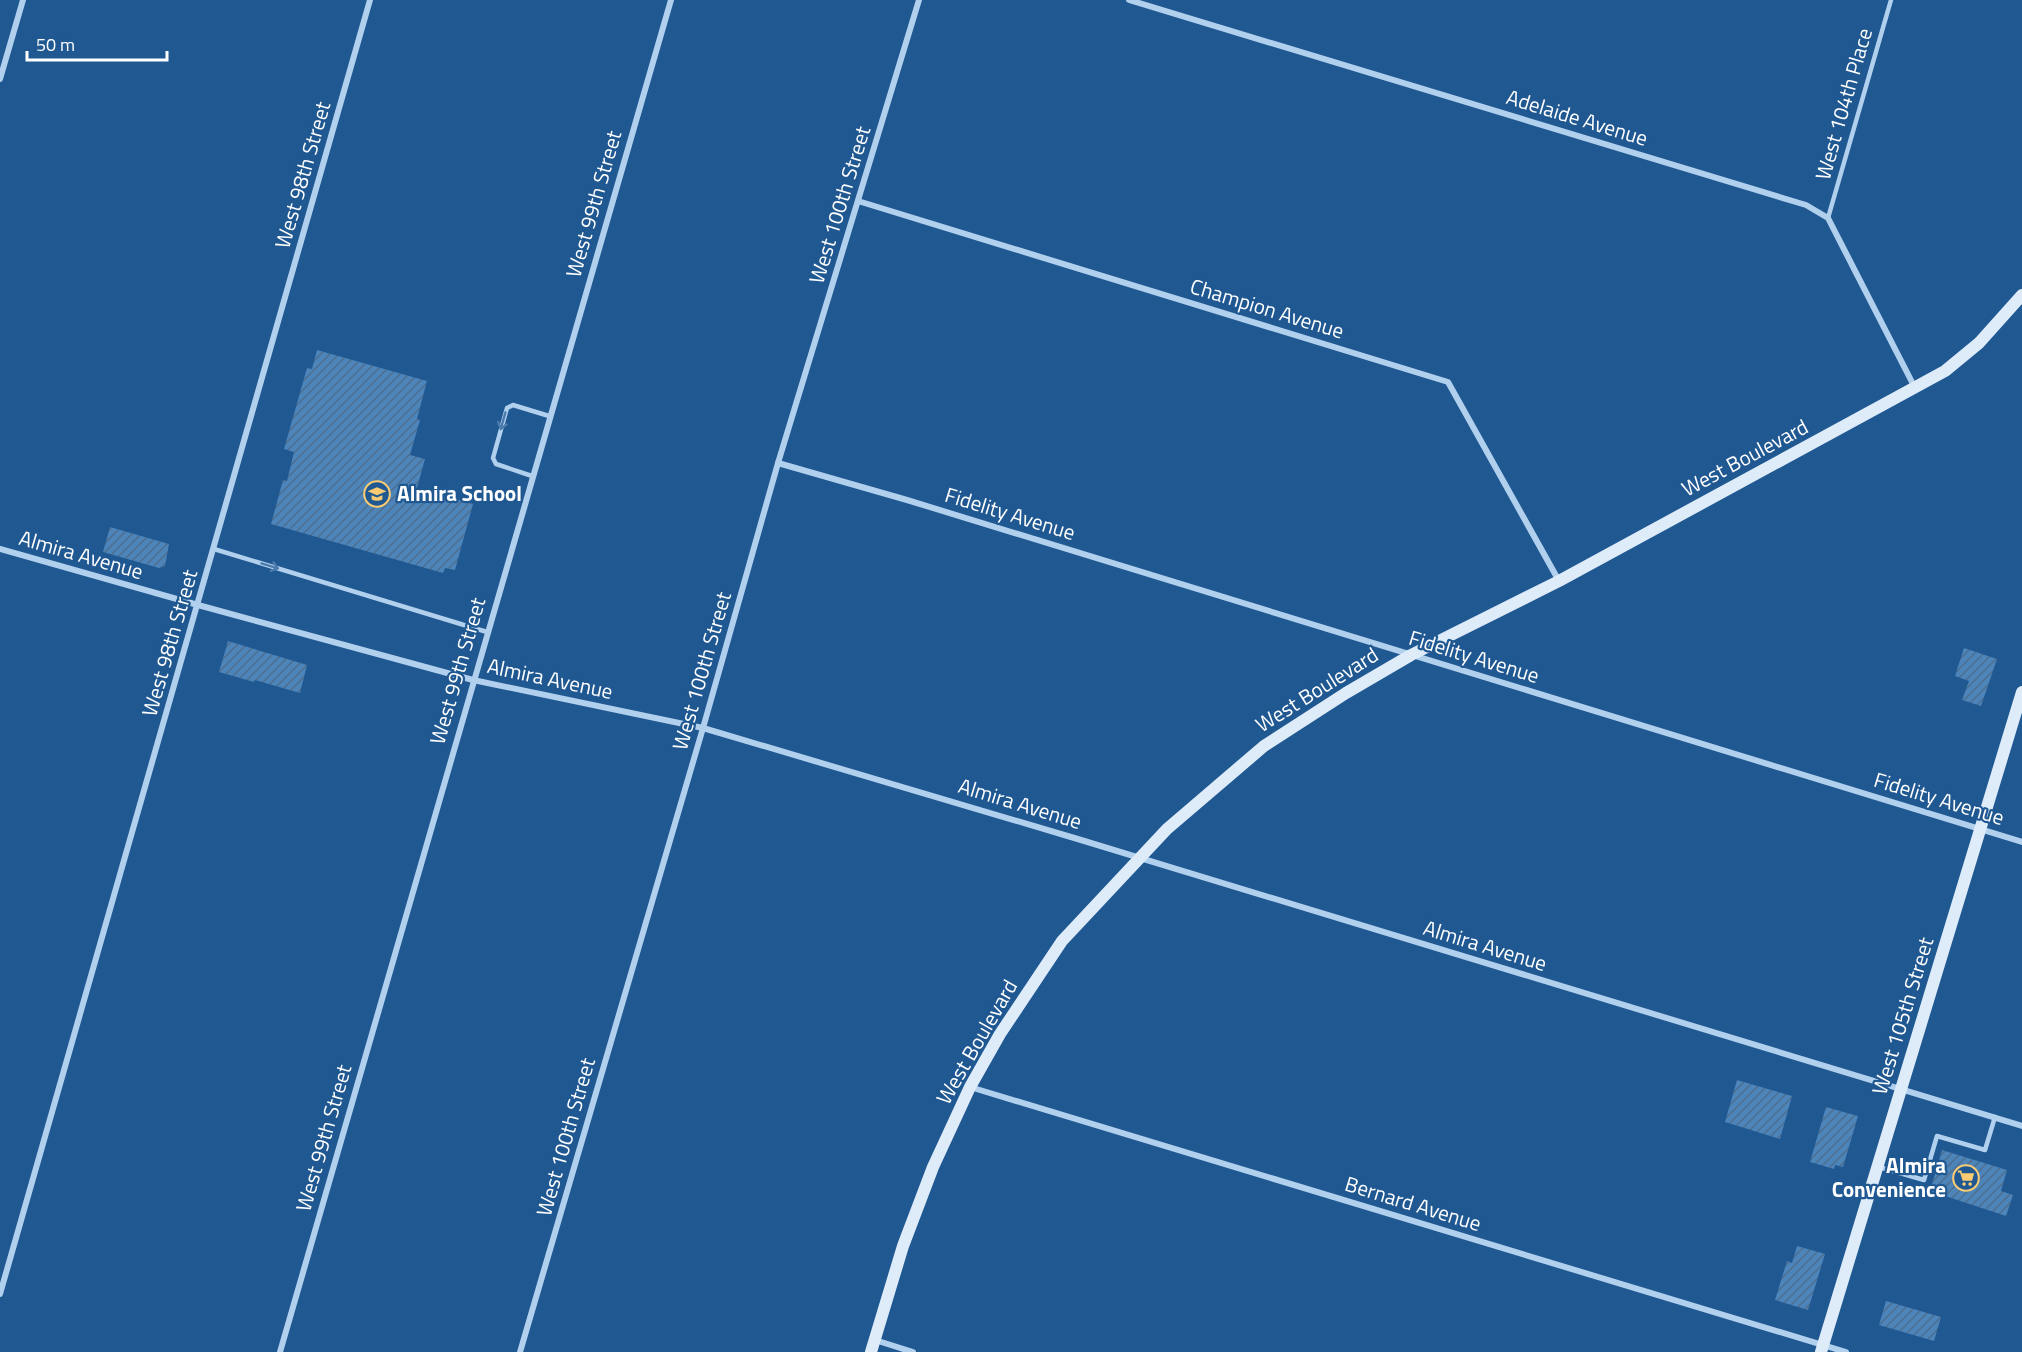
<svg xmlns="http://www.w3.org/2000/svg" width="2022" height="1352" font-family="'Titillium Web',sans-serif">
	<defs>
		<pattern id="building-hatch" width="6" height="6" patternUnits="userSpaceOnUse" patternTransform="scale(1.5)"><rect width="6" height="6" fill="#4d84ba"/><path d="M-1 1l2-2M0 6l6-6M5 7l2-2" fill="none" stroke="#4d6e8e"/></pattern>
	</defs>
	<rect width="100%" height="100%" fill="#205892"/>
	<g fill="url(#building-hatch)">
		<path d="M317 350 427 381 417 419 420 420 410 455 425 459 417 488 473 504 455 570 445 568 443 573 271 524 283 480 287 481 294 452 284 449 307 368 312 369Z"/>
		<path d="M110 527 169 544 165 566 159 568 103 552Z"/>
		<path d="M228 641 307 665 300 693 255 680 254 682 219 672Z"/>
		<path d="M1964 648 1997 659 1981 706 1962 700 1969 681 1955 676Z"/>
		<path d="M1737 1080 1792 1096 1780 1139 1725 1122Z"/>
		<path d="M1826 1107 1858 1116 1843 1167 1835 1165 1834 1169 1810 1162Z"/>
		<path d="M1942 1150 2007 1170 2001 1191 2013 1195 2006 1216 1930 1191Z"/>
		<path d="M1797 1246 1825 1254 1808 1310 1775 1300 1787 1261 1792 1263Z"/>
		<path d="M1886 1301 1941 1317 1934 1341 1879 1325Z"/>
	</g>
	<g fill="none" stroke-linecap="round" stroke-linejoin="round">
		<g stroke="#b1d0ed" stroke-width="4.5">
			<path d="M1828 218 1891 0"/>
			<path d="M532 476 496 464 493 458 507 408 513 405 549 416"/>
			<path d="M214 549 487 632"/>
			<path d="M1879 1167 1924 1180 1937 1136 1985 1150 1995 1117"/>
		</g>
		<g stroke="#b1d0ed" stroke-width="6">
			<path d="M1129 0 1806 205 1828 218 1915 388"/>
			<path d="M0 79 23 0"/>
			<path d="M858 201 1448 382 1559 581"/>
			<path d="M778 463 907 500 2022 842"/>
			<path d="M0 549 198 605 473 680 703 728 1081 840 2022 1126"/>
			<path d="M970 1087 1846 1352"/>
			<path d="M0 1294 370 0"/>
			<path d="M875 1340 913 1352"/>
			<path d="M280 1352 671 0"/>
			<path d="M520 1352 703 728 778 463 919 0"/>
		</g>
		<g stroke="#deecfa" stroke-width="12">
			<path d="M871 1352 903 1246 933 1167 970 1087 1000 1034 1062 941 1167 829 1264 746 1346 693 1411 655 1559 581 1945 371 1979 343 2022 295"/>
			<path d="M1821 1352 2022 692"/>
		</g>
	</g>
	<defs><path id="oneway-shaft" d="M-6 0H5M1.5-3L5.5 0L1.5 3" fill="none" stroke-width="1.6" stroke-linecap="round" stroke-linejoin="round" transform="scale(1.5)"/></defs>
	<g stroke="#4c7cad">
		<use href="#oneway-shaft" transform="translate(503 421) rotate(106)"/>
		<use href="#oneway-shaft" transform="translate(270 566) rotate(17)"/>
	</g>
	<defs>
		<g id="school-ring" transform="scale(1.35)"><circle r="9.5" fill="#205892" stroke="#facb72" stroke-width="1.5"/><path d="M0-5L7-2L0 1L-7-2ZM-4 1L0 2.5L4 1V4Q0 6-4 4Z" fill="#facb72"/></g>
		<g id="supermarket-ring" transform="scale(1.35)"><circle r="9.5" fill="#205892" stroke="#facb72" stroke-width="1.5"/><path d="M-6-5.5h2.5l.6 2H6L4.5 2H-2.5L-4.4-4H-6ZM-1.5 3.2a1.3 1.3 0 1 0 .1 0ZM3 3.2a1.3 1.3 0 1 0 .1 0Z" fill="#facb72"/></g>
	</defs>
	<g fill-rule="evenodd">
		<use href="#school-ring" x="377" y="494"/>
		<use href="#supermarket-ring" x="1966" y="1178"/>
	</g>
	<g text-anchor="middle" stroke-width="4.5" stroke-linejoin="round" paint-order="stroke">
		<g font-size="21" fill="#fff" stroke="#205892">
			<text transform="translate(1844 104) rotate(-74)" y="7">West 104th Place</text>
			<text transform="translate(1577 118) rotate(17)" y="7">Adelaide Avenue</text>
			<text transform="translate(303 175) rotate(-74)" y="7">West 98th Street</text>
			<text transform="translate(594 204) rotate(-74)" y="7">West 99th Street</text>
			<text transform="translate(840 205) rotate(-73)" y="7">West 100th Street</text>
			<text transform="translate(1267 309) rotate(17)" y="7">Champion Avenue</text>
			<text transform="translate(1745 458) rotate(-28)" y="7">West Boulevard</text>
			<text transform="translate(1010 514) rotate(17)" y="7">Fidelity Avenue</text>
			<text transform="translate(81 555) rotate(16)" y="7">Almira Avenue</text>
			<text transform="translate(170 643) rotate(-74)" y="7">West 98th Street</text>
			<text transform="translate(1474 657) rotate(17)" y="7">Fidelity Avenue</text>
			<text transform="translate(458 671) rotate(-74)" y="7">West 99th Street</text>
			<text transform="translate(702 671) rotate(-74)" y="7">West 100th Street</text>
			<text transform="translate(550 679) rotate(12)" y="7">Almira Avenue</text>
			<text transform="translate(1317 690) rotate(-32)" y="7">West Boulevard</text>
			<text transform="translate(1939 799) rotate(17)" y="7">Fidelity Avenue</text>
			<text transform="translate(1020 804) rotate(17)" y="7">Almira Avenue</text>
			<text transform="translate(1485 946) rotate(17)" y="7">Almira Avenue</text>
			<text transform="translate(1903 1016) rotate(-73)" y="7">West 105th Street</text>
			<text transform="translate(977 1042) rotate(-60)" y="7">West Boulevard</text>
			<text transform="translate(566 1137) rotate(-74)" y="7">West 100th Street</text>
			<text transform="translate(324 1138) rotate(-74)" y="7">West 99th Street</text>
			<text transform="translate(1413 1204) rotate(17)" y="7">Bernard Avenue</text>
		</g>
		<g font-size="21" font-weight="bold" fill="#fff" stroke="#205892" text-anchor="start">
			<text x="397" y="501">Almira School</text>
			<text x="1946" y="1173" text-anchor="end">Almira<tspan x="1946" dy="24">Convenience</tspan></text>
		</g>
	</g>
	<path d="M27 51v9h140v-9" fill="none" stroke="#ffffff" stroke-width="3"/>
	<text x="36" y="51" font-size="18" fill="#ffffff" stroke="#205892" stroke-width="4.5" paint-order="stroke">50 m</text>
</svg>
